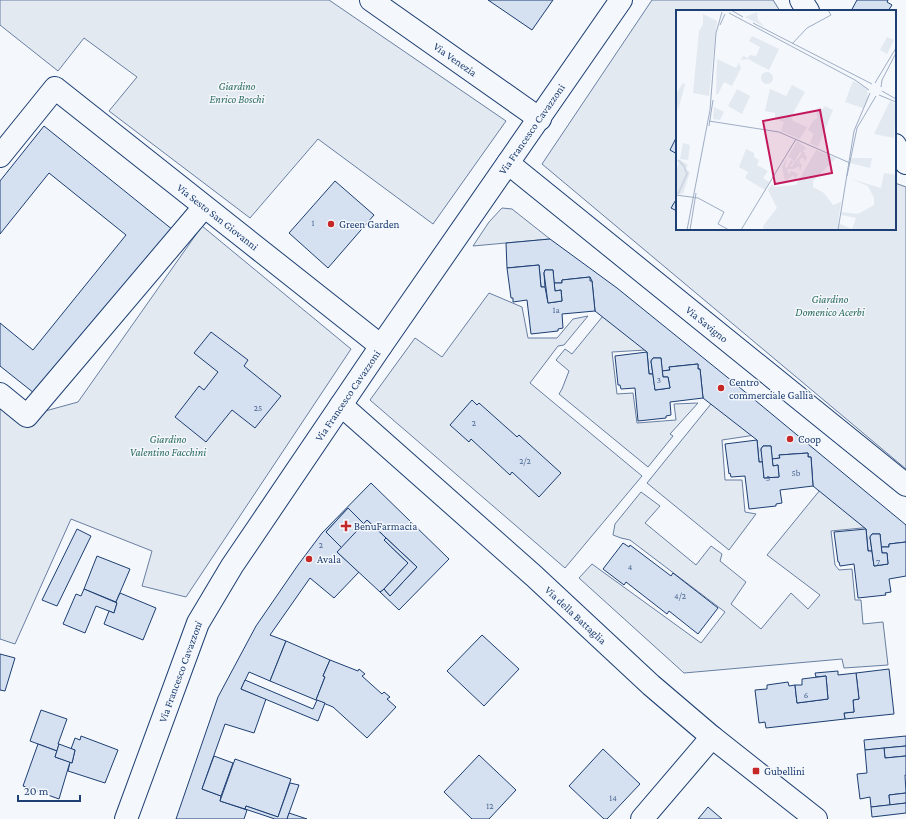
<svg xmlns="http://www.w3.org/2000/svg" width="906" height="819" font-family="'Crimson Pro',serif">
	<rect width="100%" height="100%" fill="#f4f7fb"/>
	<g fill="#e3e9f0" stroke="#687fa3">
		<path d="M0 0H329L506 121 433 224 318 139 250 218 109 111 137 77 84 38 58 71 0 25Z"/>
		<path d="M652 0H773L780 11H677V229H895V183L906 187V469L542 164Z"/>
		<path d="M502 208 512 209 550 239 473 246 489 222Z"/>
		<path d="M202 226 351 349 186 597 142 586 152 551 71 519 15 644 0 639V394L27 416 78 402Z"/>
		<path d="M489 293 522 307 528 338H557L573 319 588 316 564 345 558 346 530 383 642 476 565 568 370 400 415 338 442 357Z"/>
		<path d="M616 300 679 348 612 352 617 394 633 393 637 423 676 420 674 404 698 403 670 434 673 436 648 467 559 394 562 389 569 371 556 360 565 349 572 354Z"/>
		<path d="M723 389 762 434 722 440 725 480H742L745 512 756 514 729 550 647 483Z"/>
		<path d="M829 479 893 525 831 531 835 565 839 570 852 569 855 600H861L863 624 883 622 888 665 844 668 842 659 684 673 579 578 592 564 701 643 725 612 630 540 621 538 613 535 615 524 641 492 660 506 645 523 696 565 711 546 722 554 720 561 746 582 731 604 761 629 791 593 808 609 820 595 767 555Z"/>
	</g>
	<g fill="#d5e0f0" stroke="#1d3f73">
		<path d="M488 0H553L532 30Z"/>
		<path d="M857 0H888L887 2 892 5 888 11H851Z"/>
		<path d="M44 126 173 230 39 397 0 366V323L33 350 126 235 49 173 0 234V181Z"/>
		<path d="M677 136V154L670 150Z"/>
		<path d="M335 181 374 215 328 268 289 233Z"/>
		<path d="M677 198V211L671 208Z"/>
		<path d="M550 239 617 288 727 377 906 525V542L889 544V547H881L880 534H872L870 537 872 551H868L866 529 813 486 811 457H808V453L779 455 780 458 772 459 771 446H763L761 449 763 462H759L757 440 703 398 700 369H698V364L669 367 670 370 662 371 661 358H653L651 361 653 374H649L647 352 595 311 592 281 590 277 562 280V283H554L553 270H545L544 273 545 287H541L539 265 507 268 506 243Z"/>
		<path d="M539 265 541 287H545L548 303 562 301 561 290 555 291 554 283H562V280L590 277V281H592L595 311 562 314 563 328 558 329V331L531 334 527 300 513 302V298H511L507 268Z"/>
		<path d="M545 270H553L555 291 561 290 562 301 548 303 544 273Z"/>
		<path d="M211 332 248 360 244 366 281 396 255 428 232 410 206 442 175 417 199 386 204 390 218 372 194 353Z"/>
		<path d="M647 352 649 374H653L655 390 670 388 668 377H663L662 371 670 370 669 367 698 364V369H700L703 398 670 402 671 415 666 416V418L638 421 635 388 621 389 620 385H618L615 356Z"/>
		<path d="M653 358H661L663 377H668L670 388 655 390 651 361Z"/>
		<path d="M472 400 477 405 479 403 516 436 517 437 519 435 561 473 539 497 512 472 510 475 471 439 469 442 450 425Z"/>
		<path d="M757 440 759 462H763L764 478 779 477 778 465 773 466 772 459 780 458 779 455 808 453V457H811L813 486 780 490 782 503 776 504V506L749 509 745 476 731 477 730 473 729 474 725 444Z"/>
		<path d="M763 446H771L773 466 778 465 779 477 764 478 761 449Z"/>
		<path d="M371 483 449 559 399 610 380 592 384 589 390 596 417 567 367 520 364 524 348 508 326 532 342 548 337 552 359 572 334 598 310 578 270 635 286 641 270 681 249 672 241 689 266 699 254 733 225 724 202 789 221 796 220 801 247 810 244 819H176L218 697 256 626 298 565 322 533Z"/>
		<path d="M348 508 364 524 342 548 326 532Z"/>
		<path d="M367 520 386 538 384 540 408 563 384 589 380 592 337 552Z"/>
		<path d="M77 529 91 536 57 606 42 600Z"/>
		<path d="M866 529 868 551H872L874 566 888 564 887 553H882L881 547H889V544L906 542V576L889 579 891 592 885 593 886 595 858 598 854 564 840 566 839 562H838L834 532Z"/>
		<path d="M872 534H880L882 553H887L888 564 874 566 870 537Z"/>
		<path d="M386 538 417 567 390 596 384 589 408 563 384 540Z"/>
		<path d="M623 543 629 547 630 545 671 576 673 573 718 608 698 634 669 611 667 614 626 582 624 585 603 569Z"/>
		<path d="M97 556 130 569 116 602 84 589Z"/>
		<path d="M84 589 117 603 114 613 96 606 85 633 63 624 76 594 81 596Z"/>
		<path d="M120 593 156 608 143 640 104 624 109 611 114 613 117 603 116 602Z"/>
		<path d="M482 635 519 669 484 706 447 671Z"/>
		<path d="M286 641 330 660 323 676 325 677 316 700 270 681Z"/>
		<path d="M0 654 15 658 5 691 0 690Z"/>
		<path d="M330 660 358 671 359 669 365 674 362 676 382 694 384 692 390 697 387 699 396 707 367 738 333 707 316 700 325 677 323 676Z"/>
		<path d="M889 669 894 714 845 719 844 713 854 712 853 700 859 699 856 673Z"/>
		<path d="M838 671V675L856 673 859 699 853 700 854 712 844 713 845 719 766 728 765 722 759 723 755 690 767 689V685L788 682 789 686 795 685 797 703 828 699 826 676 816 677 815 673Z"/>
		<path d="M826 676 828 699 797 703 795 685H802V679Z"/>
		<path d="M245 680 313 709 317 700 325 703 318 721 241 689Z"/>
		<path d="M41 710 67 719 58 744H59L57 751 30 741Z"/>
		<path d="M81 736 118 750 105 783 68 771 70 762 72 763 75 750 71 749 75 738 80 740Z"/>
		<path d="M906 736V746L865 750 864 740Z"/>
		<path d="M38 744 57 751 55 757 70 762 59 799 23 786Z"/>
		<path d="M59 744 75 750 72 763 55 757Z"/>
		<path d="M906 746V756L885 758 884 748Z"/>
		<path d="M884 748 885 758 906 756V775H905L906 793 889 795 890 805 871 807 870 797 860 799 857 774 867 773 865 750Z"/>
		<path d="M603 749 640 784 607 819H604L569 786Z"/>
		<path d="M479 755 516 790 489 819H472L444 792Z"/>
		<path d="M214 756 233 763 221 796 202 789Z"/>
		<path d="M235 759 291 779 278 817 246 806 245 809 220 801Z"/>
		<path d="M290 783 299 785 287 819H275L245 809 246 806 278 817Z"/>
		<path d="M906 793V803L890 805 889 795Z"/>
		<path d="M906 803V813L872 817 871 807Z"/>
		<path d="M708 807 722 819H698Z"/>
		<path d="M289 813 307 819H287Z"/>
	</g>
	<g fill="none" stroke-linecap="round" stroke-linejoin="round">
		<g stroke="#1d3f73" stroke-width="24">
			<g id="minor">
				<path id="s1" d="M371 0 540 119"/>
				<path d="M801 0 808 11"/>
				<path d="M895 145 906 163"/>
				<path id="s2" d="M0 156 55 88 381 346"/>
				<path id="s3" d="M508 163 906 485"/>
				<path d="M0 394 27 416 204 207"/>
				<path id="s4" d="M341 405 534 576 651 685 712 737 816 819"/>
				<path id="s5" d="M126 819 198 623 232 566 381 346 621 0"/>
				<path d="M642 819 712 737"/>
			</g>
		</g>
		<use href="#minor" stroke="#f4f7fb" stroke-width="22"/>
	</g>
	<g fill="#c62828" stroke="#f4f7fb" stroke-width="1.5">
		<circle cx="331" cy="224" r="4"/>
		<circle cx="721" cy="388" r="4"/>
		<circle cx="790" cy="439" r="4"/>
		<path d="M344 520h4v4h4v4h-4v4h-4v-4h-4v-4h4z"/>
		<circle cx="309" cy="559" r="4"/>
		<rect x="752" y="767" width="8" height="8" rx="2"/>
	</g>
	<g text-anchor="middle" stroke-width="3" stroke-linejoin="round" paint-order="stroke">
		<g font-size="9" fill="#4b6792">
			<text x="313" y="226">1</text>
			<text x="556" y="313">1a</text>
			<text x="659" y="383">3</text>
			<text x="258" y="411">25</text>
			<text x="474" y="426">2</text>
			<text x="525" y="464">2/2</text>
			<text x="796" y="476">5b</text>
			<text x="768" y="481">5</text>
			<text x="321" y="548">2</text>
			<text x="878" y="565">7</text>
			<text x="630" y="570">4</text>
			<text x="680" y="599">4/2</text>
			<text x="806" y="698">6</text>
			<text x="613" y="801">14</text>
			<text x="490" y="809">12</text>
		</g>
		<g font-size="11" fill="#1d3f73" stroke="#f4f7fb">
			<text dy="4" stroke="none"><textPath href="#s1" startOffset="103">Via Venezia</textPath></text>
			<text dy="4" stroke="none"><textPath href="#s5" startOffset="805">Via Francesco Cavazzoni</textPath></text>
			<text dy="4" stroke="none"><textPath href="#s2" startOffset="295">Via Sesto San Giovanni</textPath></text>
			<text dy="4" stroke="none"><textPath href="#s3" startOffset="256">Via Savigno</textPath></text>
			<text dy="4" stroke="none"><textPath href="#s5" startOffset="481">Via Francesco Cavazzoni</textPath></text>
			<text dy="4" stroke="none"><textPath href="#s4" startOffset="315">Via della Battaglia</textPath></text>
			<text dy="4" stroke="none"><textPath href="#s5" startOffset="157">Via Francesco Cavazzoni</textPath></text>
		</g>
		<g font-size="11" font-style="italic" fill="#2c6c60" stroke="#f4f7fb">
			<text x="237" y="90">Giardino<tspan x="237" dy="13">Enrico Boschi</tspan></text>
			<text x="830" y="303">Giardino<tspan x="830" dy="13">Domenico Acerbi</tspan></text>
			<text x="168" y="443">Giardino<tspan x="168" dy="13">Valentino Facchini</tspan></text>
		</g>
		<g font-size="11" fill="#1d3f73" stroke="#f4f7fb" text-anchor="start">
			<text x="339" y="228">Green Garden</text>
			<text x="729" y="386">Centro<tspan x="729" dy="13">commerciale Gallia</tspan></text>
			<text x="798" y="443">Coop</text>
			<text x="354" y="530">BenuFarmacia</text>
			<text x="317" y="563">Avala</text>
			<text x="764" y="775">Gubellini</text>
		</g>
	</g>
	<g transform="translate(676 10)">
		<rect width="220" height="220" fill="#f4f7fb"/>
		<path d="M81 2 82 10 89 17 69 7ZM27 4 41 11 33 86 17 83 23 21 27 14ZM76 26 103 39 93 60 72 49 65 50 67 46 72 48 74 45 80 46 84 37 73 31ZM211 27 218 30 211 44 204 40ZM41 49 60 58 63 53 65 58 56 76 48 72 42 84H40ZM85 68a6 6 0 1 1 12 0a6 6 0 1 1-12 0ZM177 71 191 78 192 89 187 98 169 92ZM7 73 9 74 2 101 0 84ZM116 75 129 82 115 107 117 111 131 117 124 129 105 121 108 112 99 109V103L89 101 94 79 110 86ZM61 79 74 86 66 104 52 96ZM214 91 220 94 218 128 198 124ZM149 96 157 100 142 137 134 133 138 124 132 120 138 109 140 110 142 106 140 105 143 97 147 99ZM38 97 48 102 44 110 37 109ZM121 131 130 138 127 141 130 145 127 144 131 147 129 152 127 147 123 150 125 154 120 151 126 143 124 142 119 151 112 147ZM7 133 14 135 12 150 4 149ZM70 139 78 143V147L83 150 81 155 92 161 87 168 93 172 89 180 69 168 72 162 63 157ZM140 140 160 148 137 171V177L148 183 157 195 165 192 162 213 176 219 180 208 165 205 166 202 182 204 198 195V188L192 176 175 169 205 178 208 163 220 165V218L214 220H93L92 217V220H88L87 216 101 198 92 180 96 174 98 177 120 175ZM111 148 109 157 111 158 115 150 118 151 114 156 116 157 119 151 126 155 124 161 123 156 118 159H111L113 165 115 161 122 164 119 169 118 165 109 171 106 157ZM175 148H196L194 158 174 153ZM4 150 12 155 9 159 14 162 7 184H0V161Z" fill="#e3e9f0"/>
		<path fill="none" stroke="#cfd7e4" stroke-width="2" d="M2 150 8 156 11 164 2 184"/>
		<path fill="none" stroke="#9eadc5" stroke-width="1" d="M55 0 67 7M53 3 179 70 193 80M77 13 196 74M44 15 49 4M116 34 131 18 155 5 152 0M199 73 220 38M205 77 206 70 220 43M206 81 220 89M203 85 220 92M33 111 103 122 174 153M33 116 37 90M171 166 181 118 200 86M0 185 22 188 48 202 42 214M42 214 53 220M11 220 34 100 40 23 46 2M14 220 20 183M65 220 120 129M162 220 178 121 194 83"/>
		<path fill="#c2185b" fill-opacity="0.15" stroke="#c2185b" stroke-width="2" d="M144 100 156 163 99 174 87 111Z"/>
		<rect width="220" height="220" fill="none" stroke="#1d3f73" stroke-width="2"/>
	</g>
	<path d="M18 795v6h62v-6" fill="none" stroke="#1d3f73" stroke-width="2"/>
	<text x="24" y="795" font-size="12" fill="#1d3f73" stroke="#f4f7fb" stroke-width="3" paint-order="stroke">20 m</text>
</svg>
